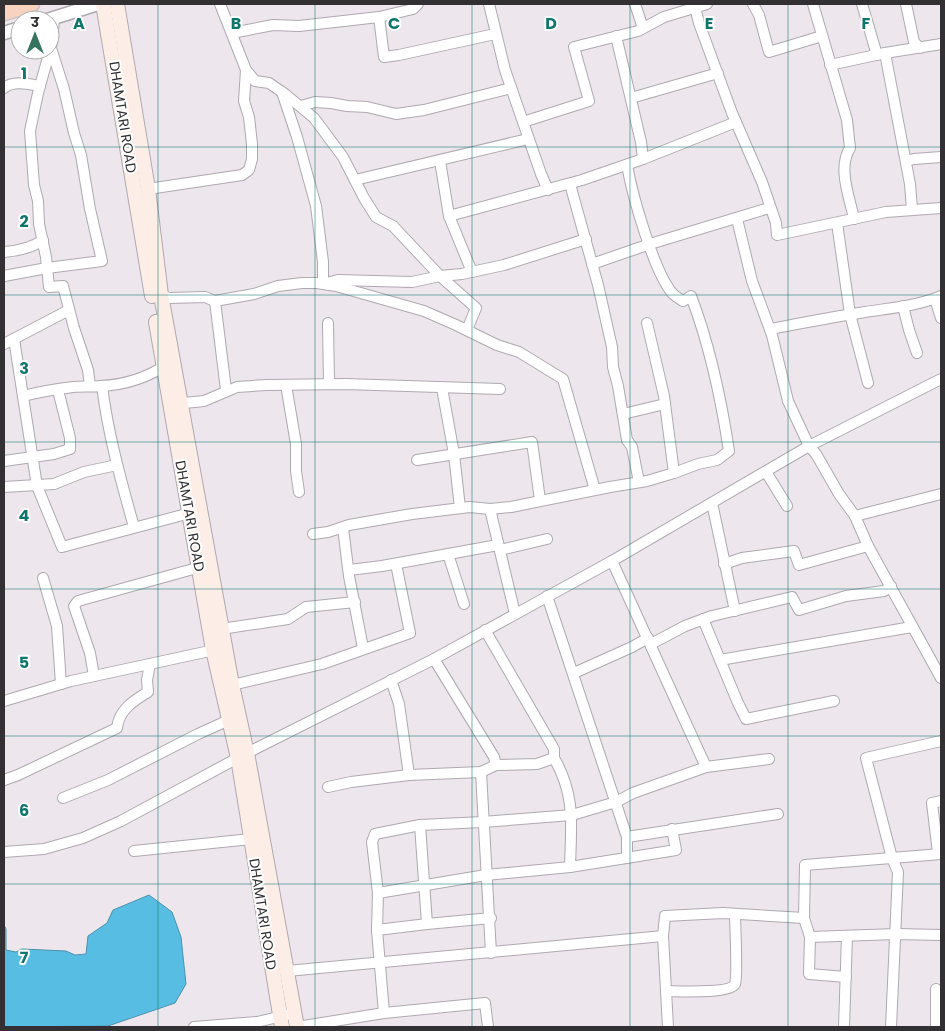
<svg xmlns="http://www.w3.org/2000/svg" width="945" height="1031" font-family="Poppins,'Noto Sans Devanagari',sans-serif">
	<rect width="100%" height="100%" fill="#ede6ed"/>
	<path fill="#58bde3" stroke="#4d93ae" d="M149 895 172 912 181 937 186 984 175 1003 108 1026 4 1027V925L6 929V950L16 952 22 949 66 951 75 955 86 954 88 936 107 923 113 910Z"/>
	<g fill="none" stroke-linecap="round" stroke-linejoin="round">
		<g stroke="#afa9b0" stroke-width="12">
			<g id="minor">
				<path d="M220 4 246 70 255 81 269 83 285 94 314 118 343 157 364 198 376 217 393 226 440 276 476 308 467 330"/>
				<path d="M489 4 505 70 541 174 548 190"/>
				<path d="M635 4 643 28"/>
				<path d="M753 4 759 15 769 52 822 36"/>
				<path d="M813 4 847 120 850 148C837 168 850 198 854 219"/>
				<path d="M862 4 877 55"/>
				<path d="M906 4 914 42 920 48"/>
				<path d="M695 7 699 23 732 113 762 182 776 223 777 235 886 212 941 208"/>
				<path d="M379 17 384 57 399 55 495 34"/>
				<path d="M54 18 52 43 38 93 30 131 34 185 38 201 39 224 46 257 49 287 63 286 74 328 88 370 90 386"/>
				<path d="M232 33 273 25 299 26 379 17 413 9 418 4"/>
				<path d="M616 36 641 142 643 159"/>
				<path d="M885 53 910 184 912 209"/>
				<path d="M830 65 885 53 941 44"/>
				<path d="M4 88C13 80 29 84 40 86"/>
				<path d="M282 92 297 137 316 206 323 262V284L338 280 412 282 440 276 462 274 504 265 586 239"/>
				<path d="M631 98 718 73"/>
				<path d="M301 106 315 102 331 103 347 106 367 107 396 114 424 110 511 88"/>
				<path d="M523 122 589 101 574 47 638 31 664 17 707 4"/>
				<path d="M440 161 449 216 472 272"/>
				<path d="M906 161 914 159 941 157"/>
				<path d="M627 165C632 194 654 273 673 294 676 297 680 299 683 301L691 296C710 346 721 398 729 451L717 460 698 464 674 473 664 396 647 323"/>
				<path d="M355 180 528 139"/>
				<path d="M570 184 598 285 612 347 613 367 618 386 627 440 632 447 639 482"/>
				<path d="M148 189 242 175 249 170 252 159V144L249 117 244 101 246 70"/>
				<path d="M449 216 582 180 643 159 736 122"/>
				<path d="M737 219 752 281 772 335 788 401 809 446 816 454 839 494 855 516 868 546 941 678"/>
				<path d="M837 223 850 314 868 383"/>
				<path d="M4 252C16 251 32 248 43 240"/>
				<path d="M592 264 650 244 769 208"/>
				<path d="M4 276 47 268 102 261 90 209 81 155 74 133 64 89 51 48"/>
				<path d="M161 295 169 298 205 297 215 301 254 294 278 286 302 283H317L336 286 424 311 456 325 497 345 519 352 563 379 595 490"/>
				<path d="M935 299 941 318"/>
				<path d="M215 301 226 390"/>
				<path d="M903 306 909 330 917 353"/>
				<path d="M328 323 329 384"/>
				<path d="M770 329C802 323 833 317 865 312 891 308 917 306 941 296"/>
				<path d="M14 339 37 486 62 547 194 512"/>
				<path d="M4 344 69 310"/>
				<path d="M286 385 296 444V471L299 492"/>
				<path d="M102 386C108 434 121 481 134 527"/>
				<path d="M442 388 454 454 460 508"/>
				<path d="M23 396C39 392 56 389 73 387 82 386 91 387 100 386 124 385 149 377 169 363"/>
				<path d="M174 404 204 401 237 387 266 385 345 384 500 389"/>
				<path d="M623 414 665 404"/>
				<path d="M417 460 532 442 540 500"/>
				<path d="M4 461 54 454 70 449V438L58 390"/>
				<path d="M766 472 787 506"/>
				<path d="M4 487 54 484 84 472 117 465"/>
				<path d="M712 503 735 611"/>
				<path d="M490 509 515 614"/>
				<path d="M855 516 941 494"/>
				<path d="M343 528 349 576 363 648"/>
				<path d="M313 534 328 532 349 525 412 514 470 507 490 509 511 507 610 487 647 481 674 473"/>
				<path d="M500 550 547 539"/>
				<path d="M448 554 464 604"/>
				<path d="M612 561 706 767"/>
				<path d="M724 564 742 558 794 551 799 565 868 546"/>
				<path d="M349 570 382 566 498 545"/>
				<path d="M43 578 57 626 61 684"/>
				<path d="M547 596 627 837V858"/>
				<path d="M703 619 738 703 746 719 834 701"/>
				<path d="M221 629 288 619 306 607 355 602"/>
				<path d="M485 630 554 749V758"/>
				<path d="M651 644 685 626 712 616 792 597 799 610 846 596 884 591 891 586"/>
				<path d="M434 659 494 757 496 765"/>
				<path d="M720 660 912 627"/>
				<path d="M574 673 632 647 648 638"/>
				<path d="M94 676 90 653 74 606 78 601 204 566"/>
				<path d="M391 680 399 704 409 775"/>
				<path d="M232 685 322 664 410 633 396 564"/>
				<path d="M4 701 71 681 219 649"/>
				<path d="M481 772 491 953"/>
				<path d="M4 780 18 775 117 728C119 710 133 701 148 692L147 680 150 664"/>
				<path d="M328 787 351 782 409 775 481 772 496 765 537 764 554 758C576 796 571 826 570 867"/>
				<path d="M63 798 108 780 198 734 229 720"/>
				<path d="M420 825 427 924 491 918"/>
				<path d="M627 837 778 814"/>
				<path d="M134 851 251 839"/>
				<path d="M4 852 44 849 83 838 121 821 247 753 434 659 612 561 809 446 941 379"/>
				<path d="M938 853 932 803 941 801"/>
				<path d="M378 893 486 875 570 867 676 850 672 829"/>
				<path d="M377 930 427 924"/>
				<path d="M663 936 668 1027"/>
				<path d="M810 937 896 934 941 935"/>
				<path d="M287 971 663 936 665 916 723 913 804 918"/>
				<path d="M846 977 809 974 810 937 804 918 805 865 941 854"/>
				<path d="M666 991C677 991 730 994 735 984 738 976 735 926 735 914"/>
				<path d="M384 1013 377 930 378 893 372 842 375 834 420 825 483 822 572 815 616 802 633 793 706 767 769 759"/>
				<path d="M194 1027 257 1022 295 1013"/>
				<path d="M297 1027 384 1013 485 1003 488 1027"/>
				<path d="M844 1027 847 936"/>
				<path d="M891 1027 898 872 892 858 866 758 941 741"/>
				<path d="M936 1027V989"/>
			</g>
		</g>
		<g stroke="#afa9b0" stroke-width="15">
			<g id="tertiary">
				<path d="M47 20 98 4"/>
				<path d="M4 33 20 28"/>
			</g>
		</g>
		<g stroke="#afa9b0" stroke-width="16">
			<g id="secondary">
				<path d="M103 4 152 296"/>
				<path d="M117 4 148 189 161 295 232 685 247 753 297 1027"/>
				<path d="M156 322 213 650 238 758 282 1027"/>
			</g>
		</g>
		<g stroke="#c6c5c6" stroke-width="19">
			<path id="trunk" d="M4 12 31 4"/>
		</g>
		<use href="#minor" stroke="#fff" stroke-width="10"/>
		<use href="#tertiary" stroke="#fff" stroke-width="12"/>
		<use href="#secondary" stroke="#fceee7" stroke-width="14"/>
		<use href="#trunk" stroke="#f7d2be" stroke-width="16"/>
	</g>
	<path fill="none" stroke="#0f766e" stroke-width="1" stroke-opacity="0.55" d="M158 4V1027M315 4V1027M472 4V1027M630 4V1027M788 4V1027M4 147H941M4 295H941M4 442H941M4 589H941M4 736H941M4 884H941"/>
	<g text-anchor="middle" stroke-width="4" stroke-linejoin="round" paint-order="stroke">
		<g font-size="14" fill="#323032" stroke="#fff">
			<text transform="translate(123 117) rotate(81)" y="5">DHAMTARI ROAD</text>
			<text transform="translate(190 516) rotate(80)" y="5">DHAMTARI ROAD</text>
			<text transform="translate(263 914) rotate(81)" y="5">DHAMTARI ROAD</text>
		</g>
	</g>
	<g font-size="16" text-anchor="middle" font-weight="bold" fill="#0f766e" stroke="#fff" stroke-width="4" stroke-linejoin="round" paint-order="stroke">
		<text x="79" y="29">A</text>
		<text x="236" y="29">B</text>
		<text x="394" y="29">C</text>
		<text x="551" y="29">D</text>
		<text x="709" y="29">E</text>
		<text x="866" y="29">F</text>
		<text x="24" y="79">1</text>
		<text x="24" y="227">2</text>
		<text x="24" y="374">3</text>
		<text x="24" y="521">4</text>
		<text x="24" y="668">5</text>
		<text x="24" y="816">6</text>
		<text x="24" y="963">7</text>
	</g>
	<rect width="945" height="1031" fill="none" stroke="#323032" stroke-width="10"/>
	<g transform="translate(35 35)"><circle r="24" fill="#ffffff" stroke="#adacad"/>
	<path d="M0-4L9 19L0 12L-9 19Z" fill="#37745f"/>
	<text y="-8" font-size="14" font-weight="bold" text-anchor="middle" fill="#323032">उ</text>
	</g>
</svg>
